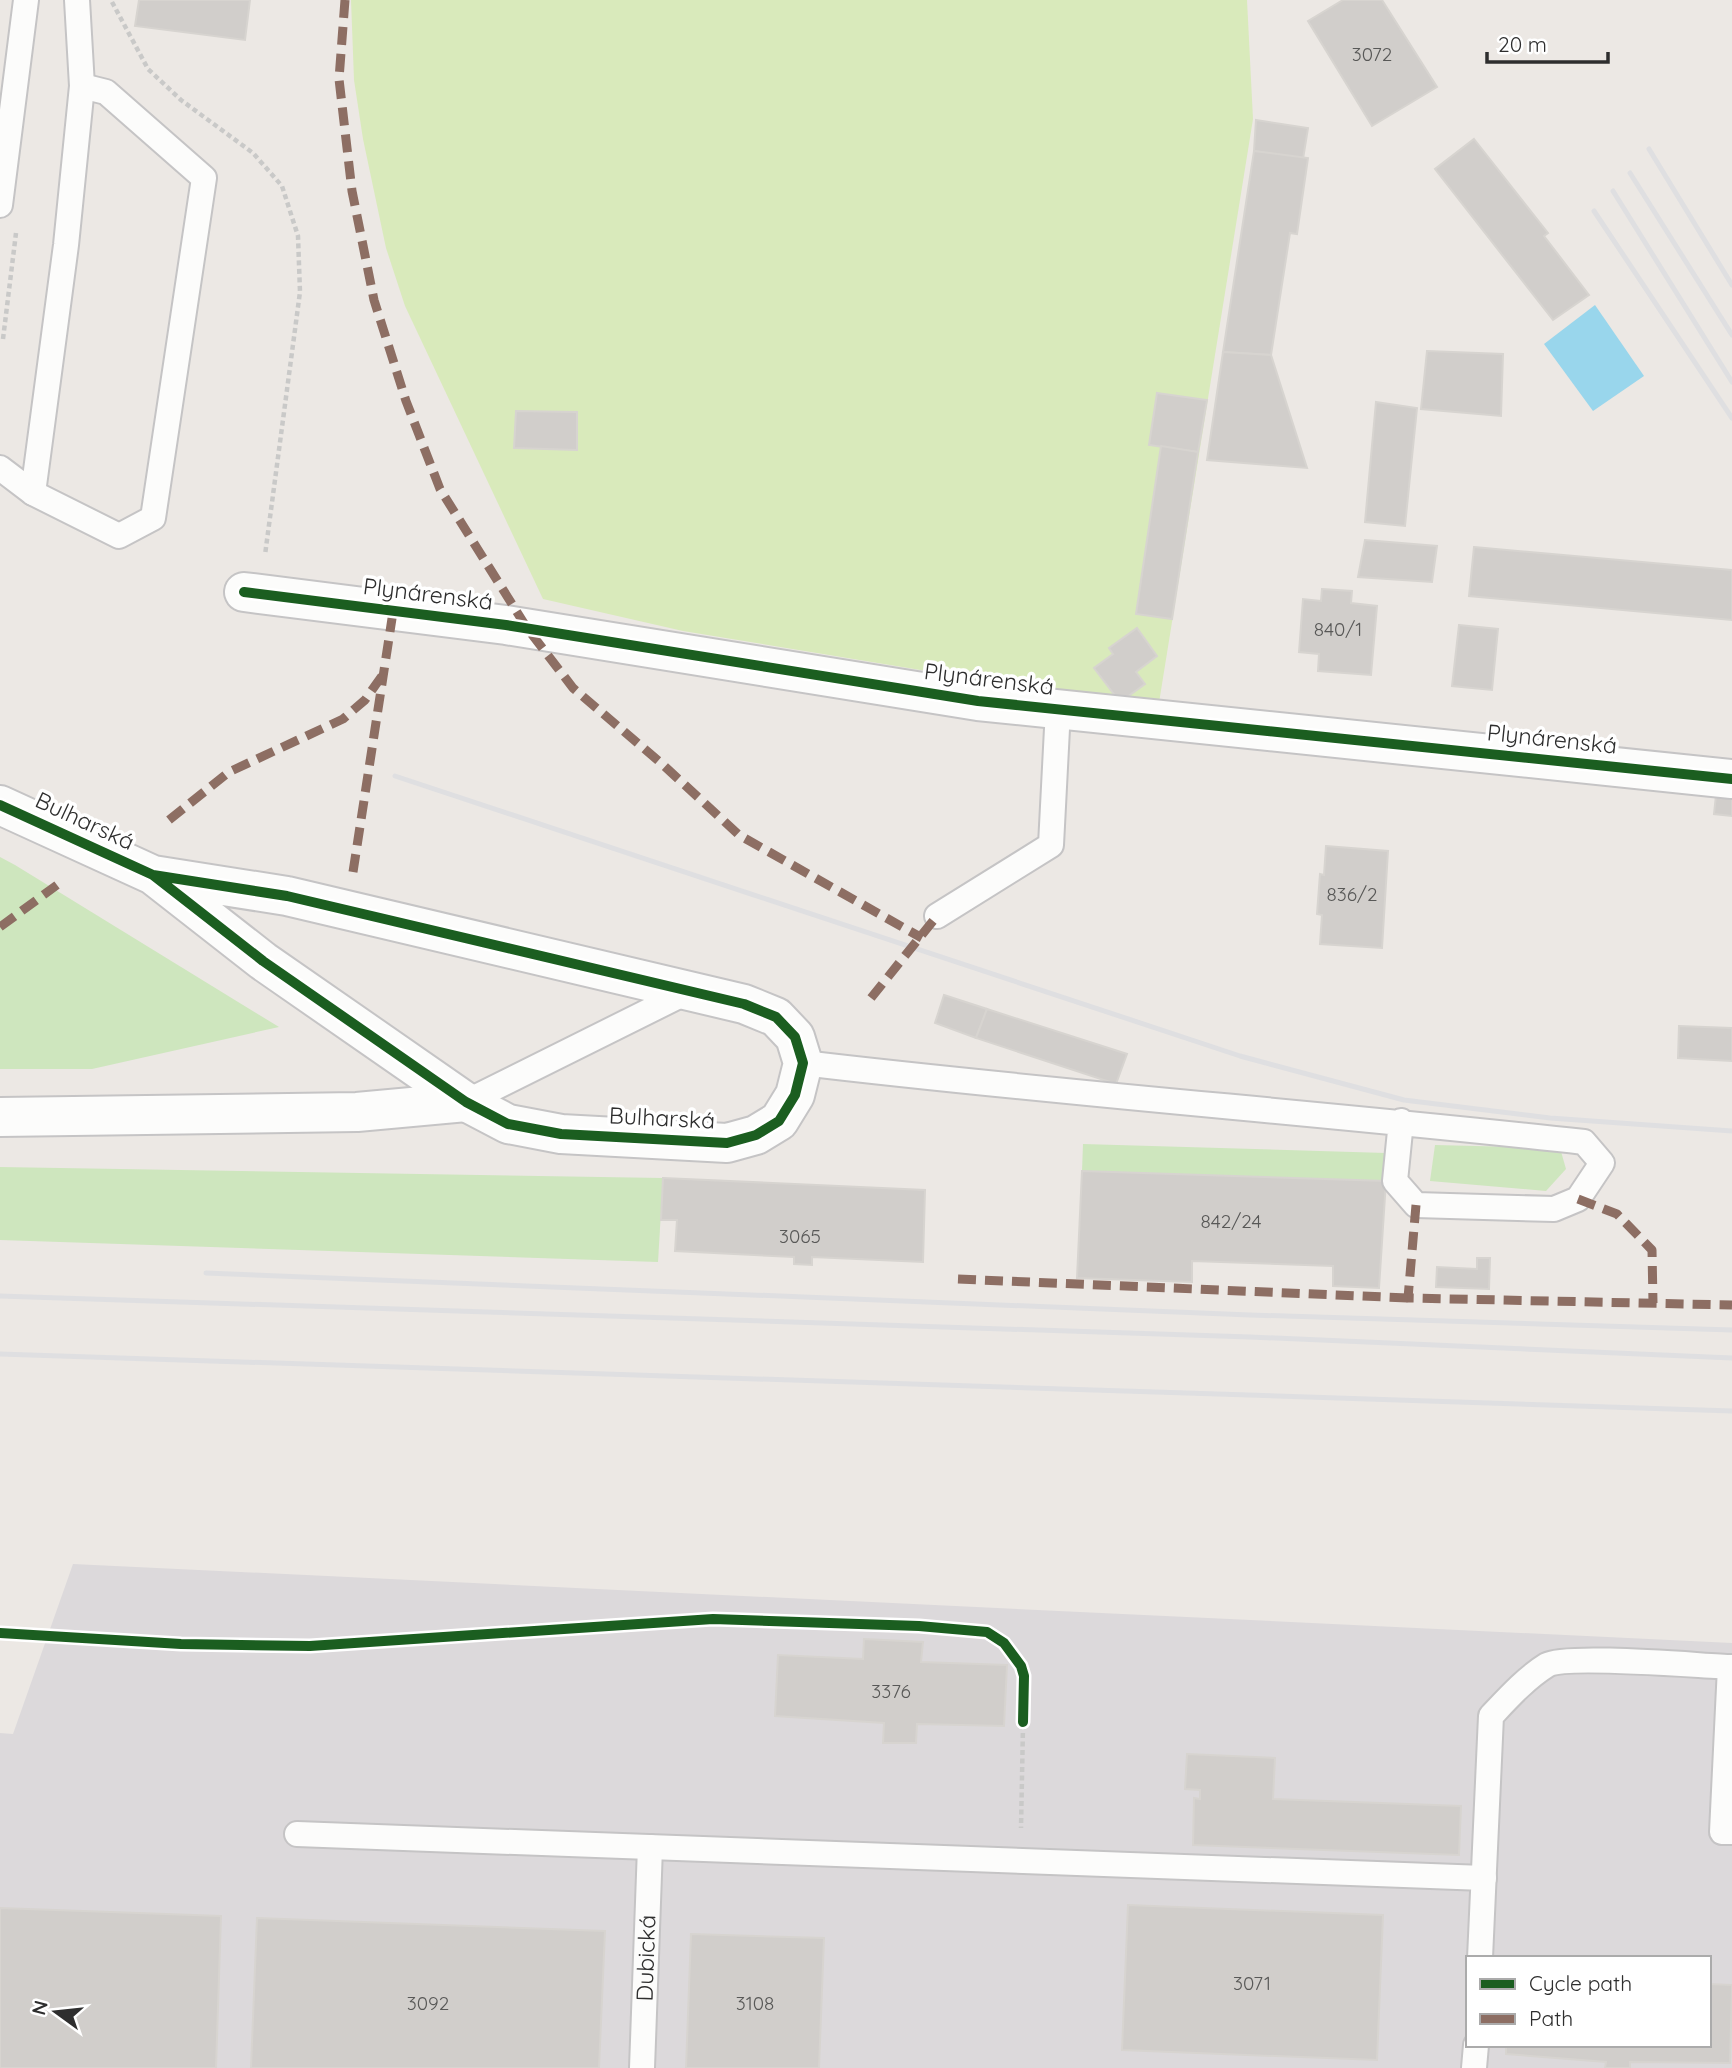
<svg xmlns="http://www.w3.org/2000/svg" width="1732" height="2068" font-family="Quicksand,sans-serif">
	<rect width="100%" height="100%" fill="#ece8e4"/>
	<path fill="#dcd9db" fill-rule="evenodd" d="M73 1564 1732 1643V2068H0V1733L13 1734ZM1468 1958H1709V2045H1468Z"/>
	<g fill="#cee6be">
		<path d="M0 857 15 865 279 1027 92 1069H0Z"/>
		<path d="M1083 1144 1386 1153V1181L1082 1171Z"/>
		<path d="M1435 1145 1560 1148 1566 1169 1546 1191 1430 1181Z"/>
		<path d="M0 1167 663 1178 658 1262 0 1240Z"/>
	</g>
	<path fill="#d9eabb" d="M351 0H1247L1253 119 1158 709 683 631 543 599 405 306 386 248 363 139 354 80Z"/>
	<path fill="#99d6ec" d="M1595 305 1644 376 1593 411 1544 344Z"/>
	<g fill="#d1cecb" stroke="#d7d4d0" stroke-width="2">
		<path d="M139 0H250L245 40 135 26Z"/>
		<path d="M1343 0H1382L1437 87 1372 126 1308 21Z"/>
		<path d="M1256 120 1308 128 1303 159 1254 151Z"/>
		<path d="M1474 139 1548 233 1544 236 1589 295 1553 320 1435 169Z"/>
		<path d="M1254 151 1308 158 1297 234 1290 233 1271 355 1223 352Z"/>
		<path d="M1427 351 1503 354 1501 416 1421 409Z"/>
		<path d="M1223 352 1271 355 1307 468 1207 460Z"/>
		<path d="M1157 393 1207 400 1198 452 1149 445Z"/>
		<path d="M1376 402 1417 408 1405 526 1365 522Z"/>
		<path d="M516 411 577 412V450L514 448Z"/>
		<path d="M1161 446 1198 452 1172 619 1136 614Z"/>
		<path d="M1365 540 1437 546 1432 582 1358 577Z"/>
		<path d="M1474 547 1732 570V620L1469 596Z"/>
		<path d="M1322 589 1352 591 1351 603 1377 606 1371 675 1318 671 1319 654 1299 652 1303 599 1321 601Z"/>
		<path d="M1459 625 1498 629 1492 690 1452 686Z"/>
		<path d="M1137 628 1157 656 1136 672 1145 684 1120 702 1094 668 1113 654 1109 648Z"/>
		<path d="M1716 795 1732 796V816L1714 814Z"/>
		<path d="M1326 846 1388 851 1382 948 1320 944 1322 915 1317 914 1320 874 1324 875Z"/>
		<path d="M944 995 987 1009 976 1038 935 1023Z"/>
		<path d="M987 1009 1127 1054 1116 1084 976 1038Z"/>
		<path d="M1679 1026 1732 1028V1061L1678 1058Z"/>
		<path d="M1082 1171 1386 1181 1379 1288 1333 1286V1266L1192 1261V1282L1077 1278Z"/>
		<path d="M663 1178 925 1190 923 1262 812 1257V1265L794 1264V1257L675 1251 677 1220H661Z"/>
		<path d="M1477 1258H1490L1489 1289 1436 1287 1437 1267 1477 1269Z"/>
		<path d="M864 1639 923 1642 921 1662 1007 1665 1004 1726 917 1724 916 1743H883L884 1723 775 1716 778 1655 863 1659Z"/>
		<path d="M1187 1754 1275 1758 1273 1799 1461 1806 1459 1855 1193 1845 1194 1798 1200 1799V1790L1185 1789Z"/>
		<path d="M1128 1905 1383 1915 1377 2060 1122 2050Z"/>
		<path d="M0 1908 221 1916 216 2068H0Z"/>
		<path d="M257 1918 605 1931 599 2068H251Z"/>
		<path d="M691 1934 824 1938 819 2068H686Z"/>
		<path d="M1709 1984 1732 1985 1730 2063 1630 2062V2068H1605L1606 2062 1506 2054V2045H1709Z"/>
	</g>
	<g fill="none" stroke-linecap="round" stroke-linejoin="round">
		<g stroke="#c5c4c5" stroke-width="28">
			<g id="service">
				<path d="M0 205 26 0"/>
				<path d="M0 468 33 493 66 245 82 86 77 0"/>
				<path d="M33 493 119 536 153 518 204 178 106 92 82 86"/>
				<path d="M937 916 1051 845 1058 709"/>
				<path d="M803 1063C1063 1094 1324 1113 1584 1142L1602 1163 1578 1199 1554 1209 1416 1205 1395 1181 1401 1121"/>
				<path d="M466 1102 691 990"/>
				<path d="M1730 1667 1722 1832H1732"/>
				<path d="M297 1834 1484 1878"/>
				<path d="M1480 1958 1491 1716C1508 1698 1526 1678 1547 1665 1567 1654 1701 1666 1732 1667"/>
				<path id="s1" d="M642 2068 650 1847"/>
				<path d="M1474 2068 1476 2045"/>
			</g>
		</g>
		<g stroke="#c5c4c5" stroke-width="42">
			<g id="minor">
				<path d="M244 592 506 625 978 701 1732 779"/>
				<path d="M0 805 153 875 263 961 466 1102 508 1124 561 1134 727 1143 756 1135 779 1121 795 1095 803 1063 795 1037 776 1017 744 1004 287 896 153 875"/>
				<path d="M0 1117 357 1112 466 1102"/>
			</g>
		</g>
		<g stroke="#c9c9c8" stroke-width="4.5" stroke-dasharray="5 3.5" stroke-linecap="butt">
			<path d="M112 2 148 69 181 100 253 153 282 186 298 236 300 292 265 555"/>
			<path d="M3 339 16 233"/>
			<path d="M0 1633 181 1644 310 1646 713 1619 919 1626 987 1632 1004 1643 1021 1666 1024 1676 1021 1828"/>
		</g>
		<use href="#service" stroke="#fcfcfb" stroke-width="24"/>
		<use href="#minor" stroke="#fcfcfb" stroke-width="38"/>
		<g stroke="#dfdfe1" stroke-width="5">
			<path d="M1649 149 1732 285"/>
			<path d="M1630 173 1732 335"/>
			<path d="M1613 191 1732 382"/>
			<path d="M1594 211 1732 418"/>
			<path d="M395 776 1240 1056 1404 1100 1550 1118 1732 1131"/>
			<path d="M206 1273 1250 1315 1732 1330"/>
			<path d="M0 1296 1250 1337 1732 1358"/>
			<path d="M0 1354 1732 1411"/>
		</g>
		<g stroke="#8d6e63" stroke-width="9" stroke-dasharray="18 9" stroke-linecap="butt">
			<path d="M345 0 339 79 352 191 374 300 406 401 440 489 527 628 573 688 661 763 739 835 922 938"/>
			<path d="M169 820 229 772 343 719 365 700 384 673"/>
			<path d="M353 872 393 612"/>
			<path d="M0 927 57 885"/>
			<path d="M871 998 937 916"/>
			<path d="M1578 1199 1617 1214 1652 1250 1653 1303"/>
			<path d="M1416 1205 1408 1298 1732 1305"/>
			<path d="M958 1279 1408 1298"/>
		</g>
		<g stroke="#fff" stroke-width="15">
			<g id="cycleway">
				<path d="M244 592 506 625 978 701 1732 779"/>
				<path d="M0 805 153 875 263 961 466 1102 508 1124 561 1134 727 1143 756 1135 779 1121 795 1095 803 1063 795 1037 776 1017 744 1004 287 896 153 875"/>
				<path d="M0 1633 181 1644 310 1646 713 1619 919 1626 987 1632 1004 1643 1021 1666 1024 1676 1023 1722"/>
			</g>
		</g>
		<use href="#cycleway" stroke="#1b5e20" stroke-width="10"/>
	</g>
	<g text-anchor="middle" stroke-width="7" stroke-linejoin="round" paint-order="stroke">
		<g font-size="19" fill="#585857">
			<text x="1372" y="61">3072</text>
			<text x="1338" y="636">840/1</text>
			<text x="1352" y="901">836/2</text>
			<text x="1231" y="1228">842/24</text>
			<text x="800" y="1243">3065</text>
			<text x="891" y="1698">3376</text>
			<text x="1252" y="1990">3071</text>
			<text x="428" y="2010">3092</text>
			<text x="755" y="2010">3108</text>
		</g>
		<g font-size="23" fill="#2e2e2e" stroke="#fff">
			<text transform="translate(428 594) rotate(7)" y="8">Plynárenská</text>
			<text transform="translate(989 679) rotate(7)" y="8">Plynárenská</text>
			<text transform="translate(1552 739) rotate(6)" y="8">Plynárenská</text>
			<text transform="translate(85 821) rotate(25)" y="8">Bulharská</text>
			<text transform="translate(662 1118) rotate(3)" y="8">Bulharská</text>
			<text dy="8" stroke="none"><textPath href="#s1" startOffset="110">Dubická</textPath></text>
		</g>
	</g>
	<rect x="1466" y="1956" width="245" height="91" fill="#ffffff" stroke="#ababab" stroke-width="2"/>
	<rect x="1480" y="1979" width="35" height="10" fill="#1b5e20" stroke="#ababab" stroke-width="2"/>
	<text x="1529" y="1991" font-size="21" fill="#2e2e2e">Cycle path</text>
	<rect x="1480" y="2014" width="35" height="10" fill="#8d6e63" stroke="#ababab" stroke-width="2"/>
	<text x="1529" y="2026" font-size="21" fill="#2e2e2e">Path</text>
	<g transform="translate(56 2012) rotate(285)" stroke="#ffffff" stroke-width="5" paint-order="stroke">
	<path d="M0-5L12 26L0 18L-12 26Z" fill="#2e2e2e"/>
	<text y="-10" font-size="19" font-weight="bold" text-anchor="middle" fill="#2e2e2e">N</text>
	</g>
	<path d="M1487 52v10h121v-10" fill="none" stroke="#2e2e2e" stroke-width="3.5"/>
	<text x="1498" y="52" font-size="21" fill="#2e2e2e" stroke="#ffffff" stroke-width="5" paint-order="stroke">20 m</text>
</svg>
